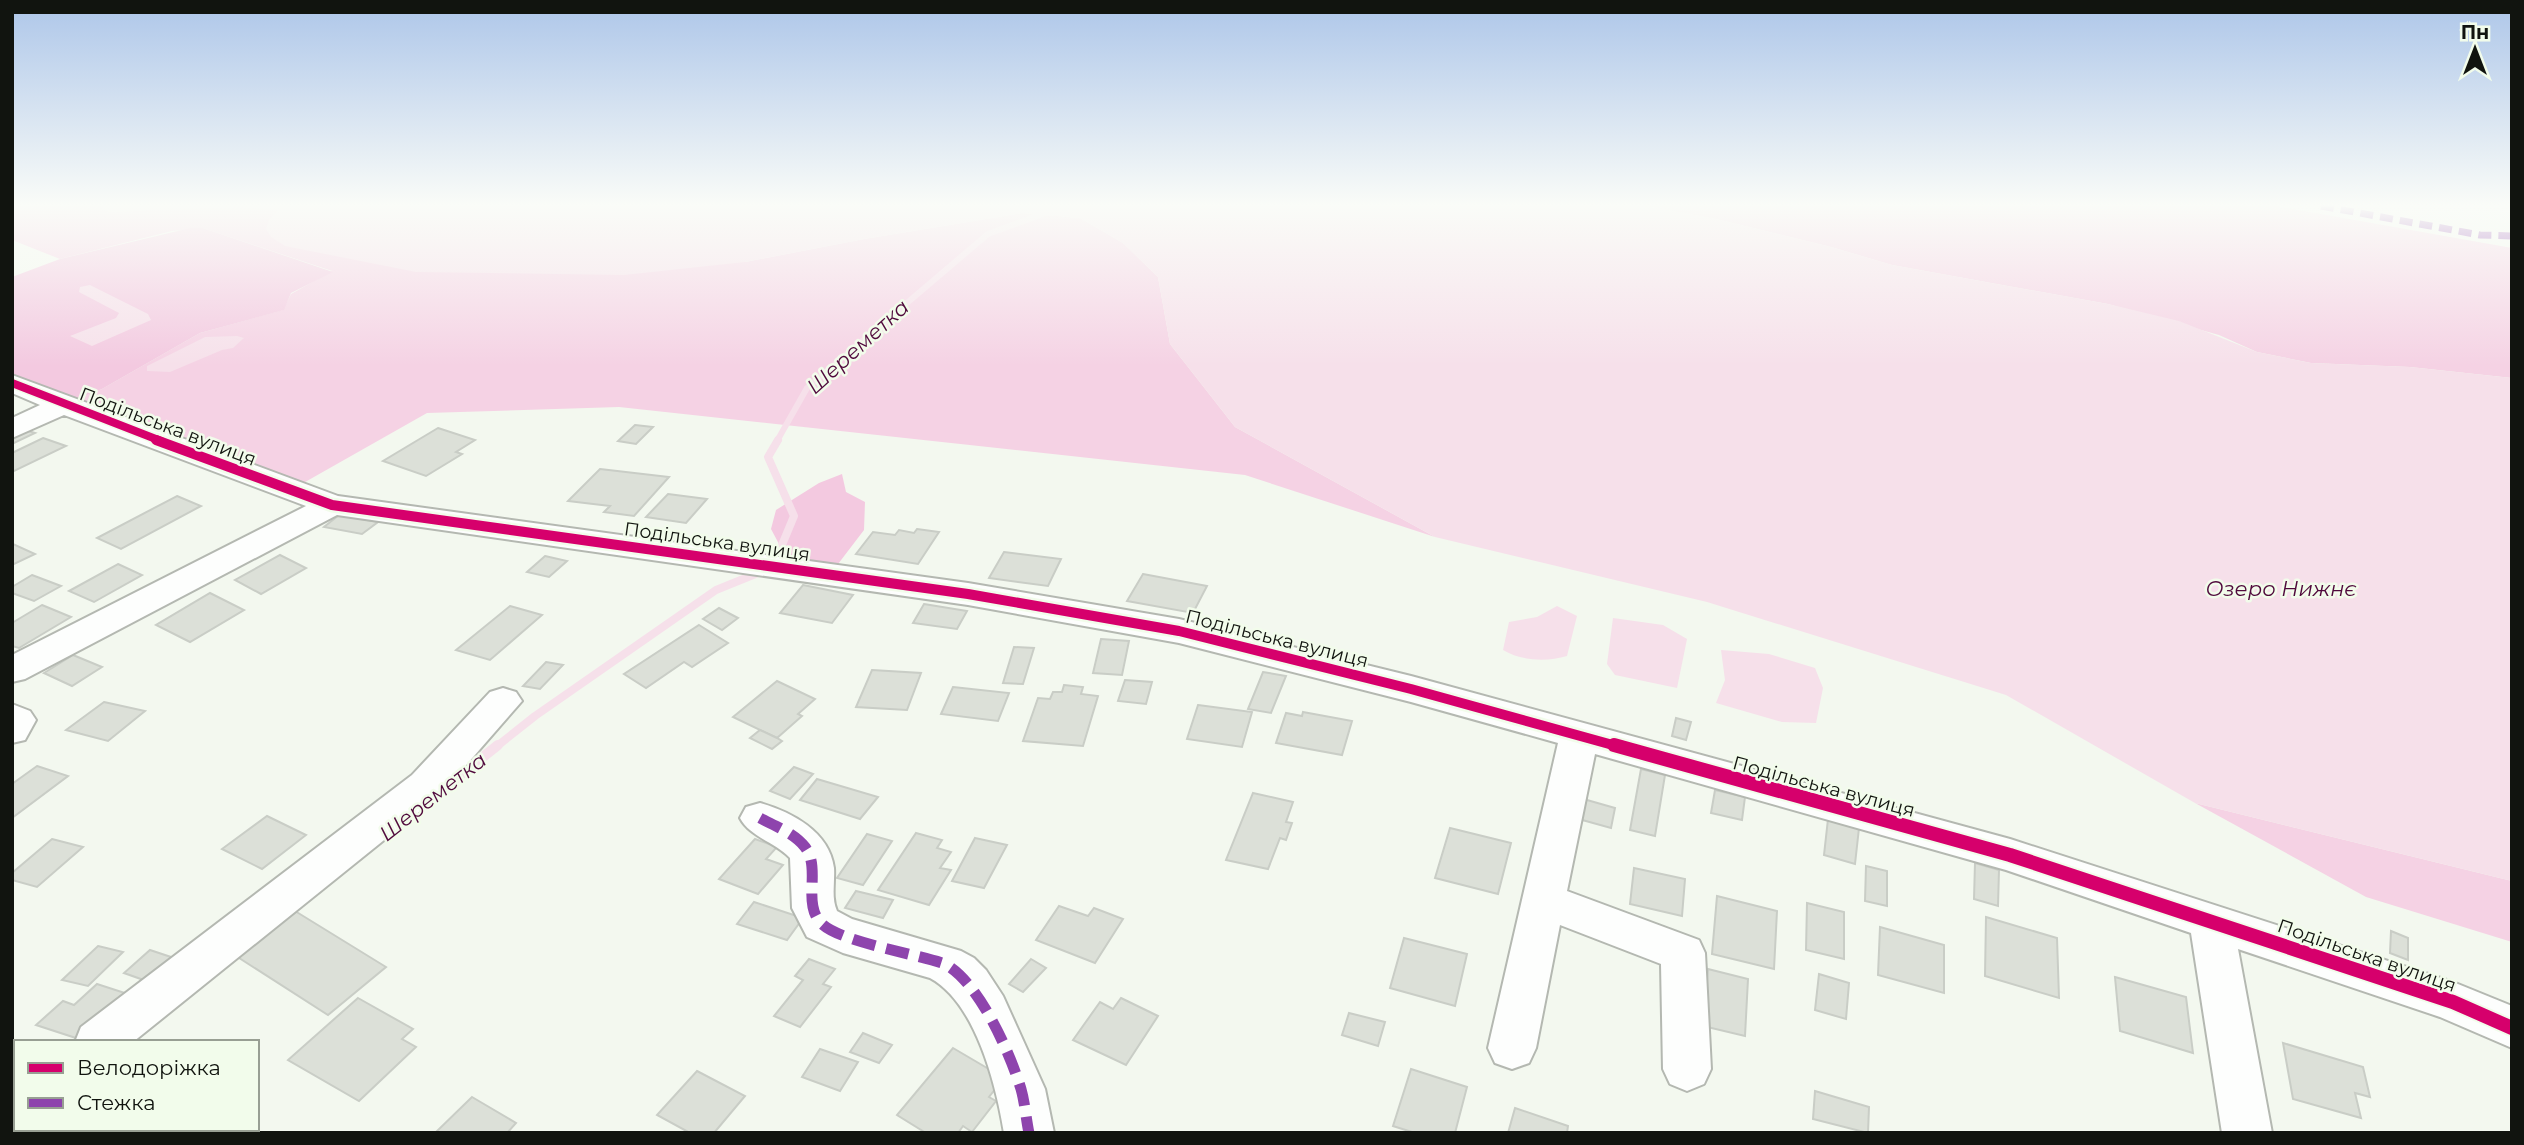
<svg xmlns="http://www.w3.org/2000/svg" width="2524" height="1145" font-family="Montserrat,sans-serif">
	<rect width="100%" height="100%" fill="#f3f8ef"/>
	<g fill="#f5d2e4">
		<path d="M12 206H283L745 262 864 239 1022 213 1080 218 1123 243 1158 277 1170 344 1235 427 1435 537 1245 475 619 407 427 413 291 490 63 405 102 389 200 333 283 310 291 294 332 271 203 228 172 231 60 259 12 240Z"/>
		<path d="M1646 206H2276L2512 248V378L2410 367 2311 363 2257 352 2219 335 2108 304 1892 265 1831 247 1716 219Z"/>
		<path d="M2195 803 2512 881V942L2366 897Z"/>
	</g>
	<g fill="#f3c9e0">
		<path d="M190 228H203L333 272 291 293 284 310 200 333 102 389 63 405 12 383V277L60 259Z"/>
		<path d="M842 474 846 492 865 502 864 530 835 568 787 559 771 529 776 510 819 483Z"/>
	</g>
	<g fill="#f6e0ea">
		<path d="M104 206H1646L1716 219 1831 247 1892 265 2108 304 2179 321 2257 352 2311 363 2410 367 2512 378V881L2195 803 2006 695 1707 602 1435 537 1235 427 1170 344 1158 277 1123 243 1080 218 1022 213 864 239 745 262 624 275 416 272 285 246 271 237 266 229 269 220 278 210 239 207 112 212 105 211 103 208Z"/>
		<path d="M90 285 148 314 151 320 92 346 70 336 116 318 119 313 79 292 80 287Z"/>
		<path d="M237 336 244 338 233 348 222 350 170 372 147 371V366L205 337Z"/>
		<path d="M1557 606 1577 616 1567 656C1547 662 1521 661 1503 650L1509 622 1537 617Z"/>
		<path d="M1613 618 1663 625 1687 639 1677 688 1615 675 1607 664Z"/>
		<path d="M1721 650 1769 654 1815 668 1823 688 1816 723 1782 722 1716 703 1725 680Z"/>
	</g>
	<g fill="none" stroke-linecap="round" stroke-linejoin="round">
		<path stroke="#f6e0ea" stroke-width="6" d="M777 441 807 388 988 234 1064 206"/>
		<g stroke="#f6e0ea" stroke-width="8">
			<path d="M777 557 794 516 768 457 778 440"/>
			<path d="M496 747 535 716 716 590 758 573"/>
		</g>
		<path stroke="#f6e0ea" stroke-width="10" d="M443 789 498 745"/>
	</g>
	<g fill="#dce0d8" stroke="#c9cdc6" stroke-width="2">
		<path d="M635 425 653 427 636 444 618 441Z"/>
		<path d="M438 428 475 440 456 452 462 454 426 476 383 461Z"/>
		<path d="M22 429 35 433 12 444V434Z"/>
		<path d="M43 438 66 446 12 472V453Z"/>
		<path d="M600 469 669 477 634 516 604 512 610 506 568 501Z"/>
		<path d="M668 494 707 499 686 523 646 517Z"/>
		<path d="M177 496 201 506 121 549 97 538Z"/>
		<path d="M339 515 378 522 362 534 324 527Z"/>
		<path d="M917 529 939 532 918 564 856 554 873 532 895 535 899 530 914 533Z"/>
		<path d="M12 544H13L35 554 12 565Z"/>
		<path d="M1004 552 1061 559 1048 586 989 578Z"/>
		<path d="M280 555 306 568 261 594 235 580Z"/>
		<path d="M545 556 567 561 549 577 527 572Z"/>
		<path d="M118 564 142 575 94 602 69 591Z"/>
		<path d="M1143 574 1207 586 1193 613 1127 601Z"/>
		<path d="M32 575 61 586 34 601 12 593V587Z"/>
		<path d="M803 585 853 595 832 623 780 613Z"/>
		<path d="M210 593 244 610 190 642 156 625Z"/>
		<path d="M924 604 967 611 957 629 913 623Z"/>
		<path d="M42 605 71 617 19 648 12 646V623Z"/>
		<path d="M510 606 542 615 490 660 456 650Z"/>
		<path d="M719 608 738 618 722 630 703 619Z"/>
		<path d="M699 625 728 643 692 667 684 662 646 688 624 674Z"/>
		<path d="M1101 639 1129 641 1122 675 1093 673Z"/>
		<path d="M1014 647 1034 648 1023 684 1003 683Z"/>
		<path d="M73 655 102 667 72 686 44 673Z"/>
		<path d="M546 662 563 665 540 689 523 686Z"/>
		<path d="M872 670 921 673 907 710 856 707Z"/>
		<path d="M1263 672 1286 676 1271 713 1248 709Z"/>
		<path d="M1125 680 1152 682 1146 704 1118 701Z"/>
		<path d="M777 681 815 699 798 714 802 716 777 738 733 717Z"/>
		<path d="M1064 685 1083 687 1081 694 1098 696 1083 746 1023 741 1038 698 1050 699 1053 692H1062Z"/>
		<path d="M953 687 1009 693 998 721 941 714Z"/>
		<path d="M104 702 145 711 108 741 66 730Z"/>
		<path d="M1198 705 1252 712 1242 747 1187 739Z"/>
		<path d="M1303 712 1352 721 1342 755 1276 743 1286 713 1302 716Z"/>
		<path d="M1676 718 1691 722 1686 740 1672 736Z"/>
		<path d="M760 730 777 738 782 741 772 749 750 738Z"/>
		<path d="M37 766 68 776 12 818V784Z"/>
		<path d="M794 767 813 774 790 799 770 791Z"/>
		<path d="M1641 769 1665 775 1655 836 1630 830Z"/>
		<path d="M817 779 878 797 860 819 800 800Z"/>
		<path d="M1715 790 1745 797 1742 820 1711 813Z"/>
		<path d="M1253 793 1293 802 1286 822 1292 823 1286 840 1280 838 1268 869 1226 860Z"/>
		<path d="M1580 798 1615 808 1611 828 1575 818Z"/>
		<path d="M267 816 306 835 262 869 222 849Z"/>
		<path d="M1828 819 1859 828 1855 864 1824 855Z"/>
		<path d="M1450 828 1511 843 1498 894 1435 878Z"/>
		<path d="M916 833 942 840 937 848 951 852 940 868 951 870 929 905 878 890Z"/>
		<path d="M867 834 892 841 863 885 837 878Z"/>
		<path d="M975 838 1007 845 984 888 952 881Z"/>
		<path d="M52 839 83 847 37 887 12 880V873Z"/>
		<path d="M755 839 777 847 766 859 783 865 758 894 719 879Z"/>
		<path d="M1975 863 1999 870 1998 906 1974 899Z"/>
		<path d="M1866 866 1887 871V906L1865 901Z"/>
		<path d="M1634 868 1685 879 1682 916 1630 904Z"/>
		<path d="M856 891 893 900 883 918 845 908Z"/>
		<path d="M1717 896 1777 911 1774 969 1712 954Z"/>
		<path d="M754 902 803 918 787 940 737 924Z"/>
		<path d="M1807 903 1844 912V959L1806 950Z"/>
		<path d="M1059 906 1088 916 1094 908 1123 919 1095 963 1036 940Z"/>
		<path d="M295 911 386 967 328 1015 236 956Z"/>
		<path d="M1986 917 2057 938 2059 998 1985 976Z"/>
		<path d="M1880 927 1944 945V993L1878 975Z"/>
		<path d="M2391 931 2408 938V960L2390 953Z"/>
		<path d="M1404 938 1467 954 1455 1006 1390 988Z"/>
		<path d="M98 946 123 952 88 986 62 980Z"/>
		<path d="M150 950 180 960 155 984 124 973Z"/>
		<path d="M809 959 835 969 823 984 831 987 800 1027 774 1016 803 980 795 976Z"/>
		<path d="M1031 959 1046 968 1023 992 1009 984Z"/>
		<path d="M1708 969 1748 979 1745 1036 1703 1026Z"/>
		<path d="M1819 974 1849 983 1846 1019 1815 1010Z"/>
		<path d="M2115 977 2186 997 2193 1053 2120 1031Z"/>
		<path d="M97 984 131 995 108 1008 76 1038 36 1025 63 1001 74 1005Z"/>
		<path d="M358 998 413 1029 402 1039 416 1047 359 1101 288 1060Z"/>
		<path d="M1121 998 1158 1016 1126 1065 1073 1040 1100 1002 1113 1009Z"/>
		<path d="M1349 1013 1385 1022 1378 1046 1342 1035Z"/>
		<path d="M863 1033 892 1045 879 1063 850 1052Z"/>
		<path d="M2283 1043 2363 1067 2370 1097 2355 1093 2361 1118 2293 1099Z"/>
		<path d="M953 1048 1004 1078 989 1097 996 1101 972 1132 963 1126 958 1133H926L897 1115Z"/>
		<path d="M820 1049 858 1062 840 1091 802 1077Z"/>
		<path d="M1411 1069 1467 1087 1455 1133H1415L1393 1126Z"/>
		<path d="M697 1071 745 1096 714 1133H690L657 1115Z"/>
		<path d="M1815 1091 1869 1107 1868 1133 1813 1119Z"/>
		<path d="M472 1097 516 1123 507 1133H435Z"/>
		<path d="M1515 1108 1568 1126 1567 1133H1508Z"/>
		<path d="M169 1129H241L237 1133H165Z"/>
	</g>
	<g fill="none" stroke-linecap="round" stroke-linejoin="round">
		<g stroke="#b4b8b1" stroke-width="4">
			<g id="minor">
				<path d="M12 375 338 496 968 583 1179 619 1411 676 2010 839 2453 982 2512 1006V1048L2440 1017 2238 949 2272 1133H2222L2191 933 2006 870 1595 754 1567 891 1699 940 1705 953 1711 1069 1704 1084 1687 1091 1670 1084 1663 1069 1661 964 1560 925 1536 1048 1529 1063 1512 1069 1495 1063 1488 1048 1558 743 1411 702 1179 643 968 605 337 515 25 679 12 682V655L306 506 64 415 12 438V418L40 405 12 393Z"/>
				<path d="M503 688 516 692 522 701 440 795 133 1042H75L81 1027 412 775 490 692Z"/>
				<path d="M12 704 30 711 36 720 25 740 12 743Z"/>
				<path d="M760 803C791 812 829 831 834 868 835 882 831 898 837 911L852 919 961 951 974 958 986 970 1003 996 1045 1089 1054 1133H1004C996 1085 976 1003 930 978L843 953 807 937 792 908 790 858C775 842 750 837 740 818L746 807Z"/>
				<path d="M16 1083V1129H18L12 1132V1085Z"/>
			</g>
		</g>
		<use href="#minor" fill="#fdfefd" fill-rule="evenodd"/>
		<path stroke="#8e44ad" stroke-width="7" stroke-dasharray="13 7" stroke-linecap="butt" d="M2321 206 2480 235 2512 236"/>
		<path stroke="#8e44ad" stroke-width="11" stroke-dasharray="23 11" stroke-linecap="butt" d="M760 818C775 826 794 833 805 847 822 869 801 904 822 924 841 942 917 954 945 964 979 982 1010 1053 1021 1089 1025 1103 1026 1119 1029 1133"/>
		<g stroke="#f2fceb" stroke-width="11">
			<path id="cycleway-far2" d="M12 383 161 441"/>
		</g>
		<g stroke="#f2fceb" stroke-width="15">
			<path id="cycleway-far1" d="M156 440 332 505 968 594 1179 631 1411 689 1620 747"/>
		</g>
		<g stroke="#f2fceb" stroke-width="18">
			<path id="cycleway" d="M1614 745 2010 855 2453 1002 2512 1028"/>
		</g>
		<use href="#cycleway-far2" stroke="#d6006c" stroke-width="8"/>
		<use href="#cycleway-far1" stroke="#d6006c" stroke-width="10"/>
		<use href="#cycleway" stroke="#d6006c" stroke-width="14"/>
	</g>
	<linearGradient id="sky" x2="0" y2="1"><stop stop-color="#adc6e9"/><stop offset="0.56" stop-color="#fafcf8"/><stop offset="1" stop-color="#fafcf8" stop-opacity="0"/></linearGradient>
	<rect width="2524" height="366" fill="url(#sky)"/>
	<g text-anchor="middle" stroke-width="5" stroke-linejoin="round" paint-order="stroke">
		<g font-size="19" fill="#11140f" stroke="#f2fceb">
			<text transform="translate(168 426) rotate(21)" y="7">Подільська вулиця</text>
			<text transform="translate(717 541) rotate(8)" y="7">Подільська вулиця</text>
			<text transform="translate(1277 638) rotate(14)" y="7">Подільська вулиця</text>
			<text transform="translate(1824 786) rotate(15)" y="7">Подільська вулиця</text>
			<text transform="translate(2367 955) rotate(19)" y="7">Подільська вулиця</text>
		</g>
		<g font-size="21" font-style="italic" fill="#50093c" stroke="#f2fceb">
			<text transform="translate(858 347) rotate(-42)" y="7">Шереметка</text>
			<text x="2281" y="596">Озеро Нижнє</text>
			<text transform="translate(433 797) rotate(-38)" y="7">Шереметка</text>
		</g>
	</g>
	<rect width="2524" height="1145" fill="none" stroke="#11140f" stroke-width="28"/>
	<rect x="14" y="1040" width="245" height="91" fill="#f2fceb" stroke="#989f93" stroke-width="2"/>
	<rect x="28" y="1063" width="35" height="10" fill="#d6006c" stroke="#989f93" stroke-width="2"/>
	<text x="77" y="1075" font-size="21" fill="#11140f">Велодоріжка</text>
	<rect x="28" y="1098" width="35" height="10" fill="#8e44ad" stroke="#989f93" stroke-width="2"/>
	<text x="77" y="1110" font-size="21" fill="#11140f">Стежка</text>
	<g transform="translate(2475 49)" stroke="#f2fceb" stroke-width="5" paint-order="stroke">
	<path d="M0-5L12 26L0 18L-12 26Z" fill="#11140f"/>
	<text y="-10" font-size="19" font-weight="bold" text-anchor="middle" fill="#11140f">Пн</text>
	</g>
</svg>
